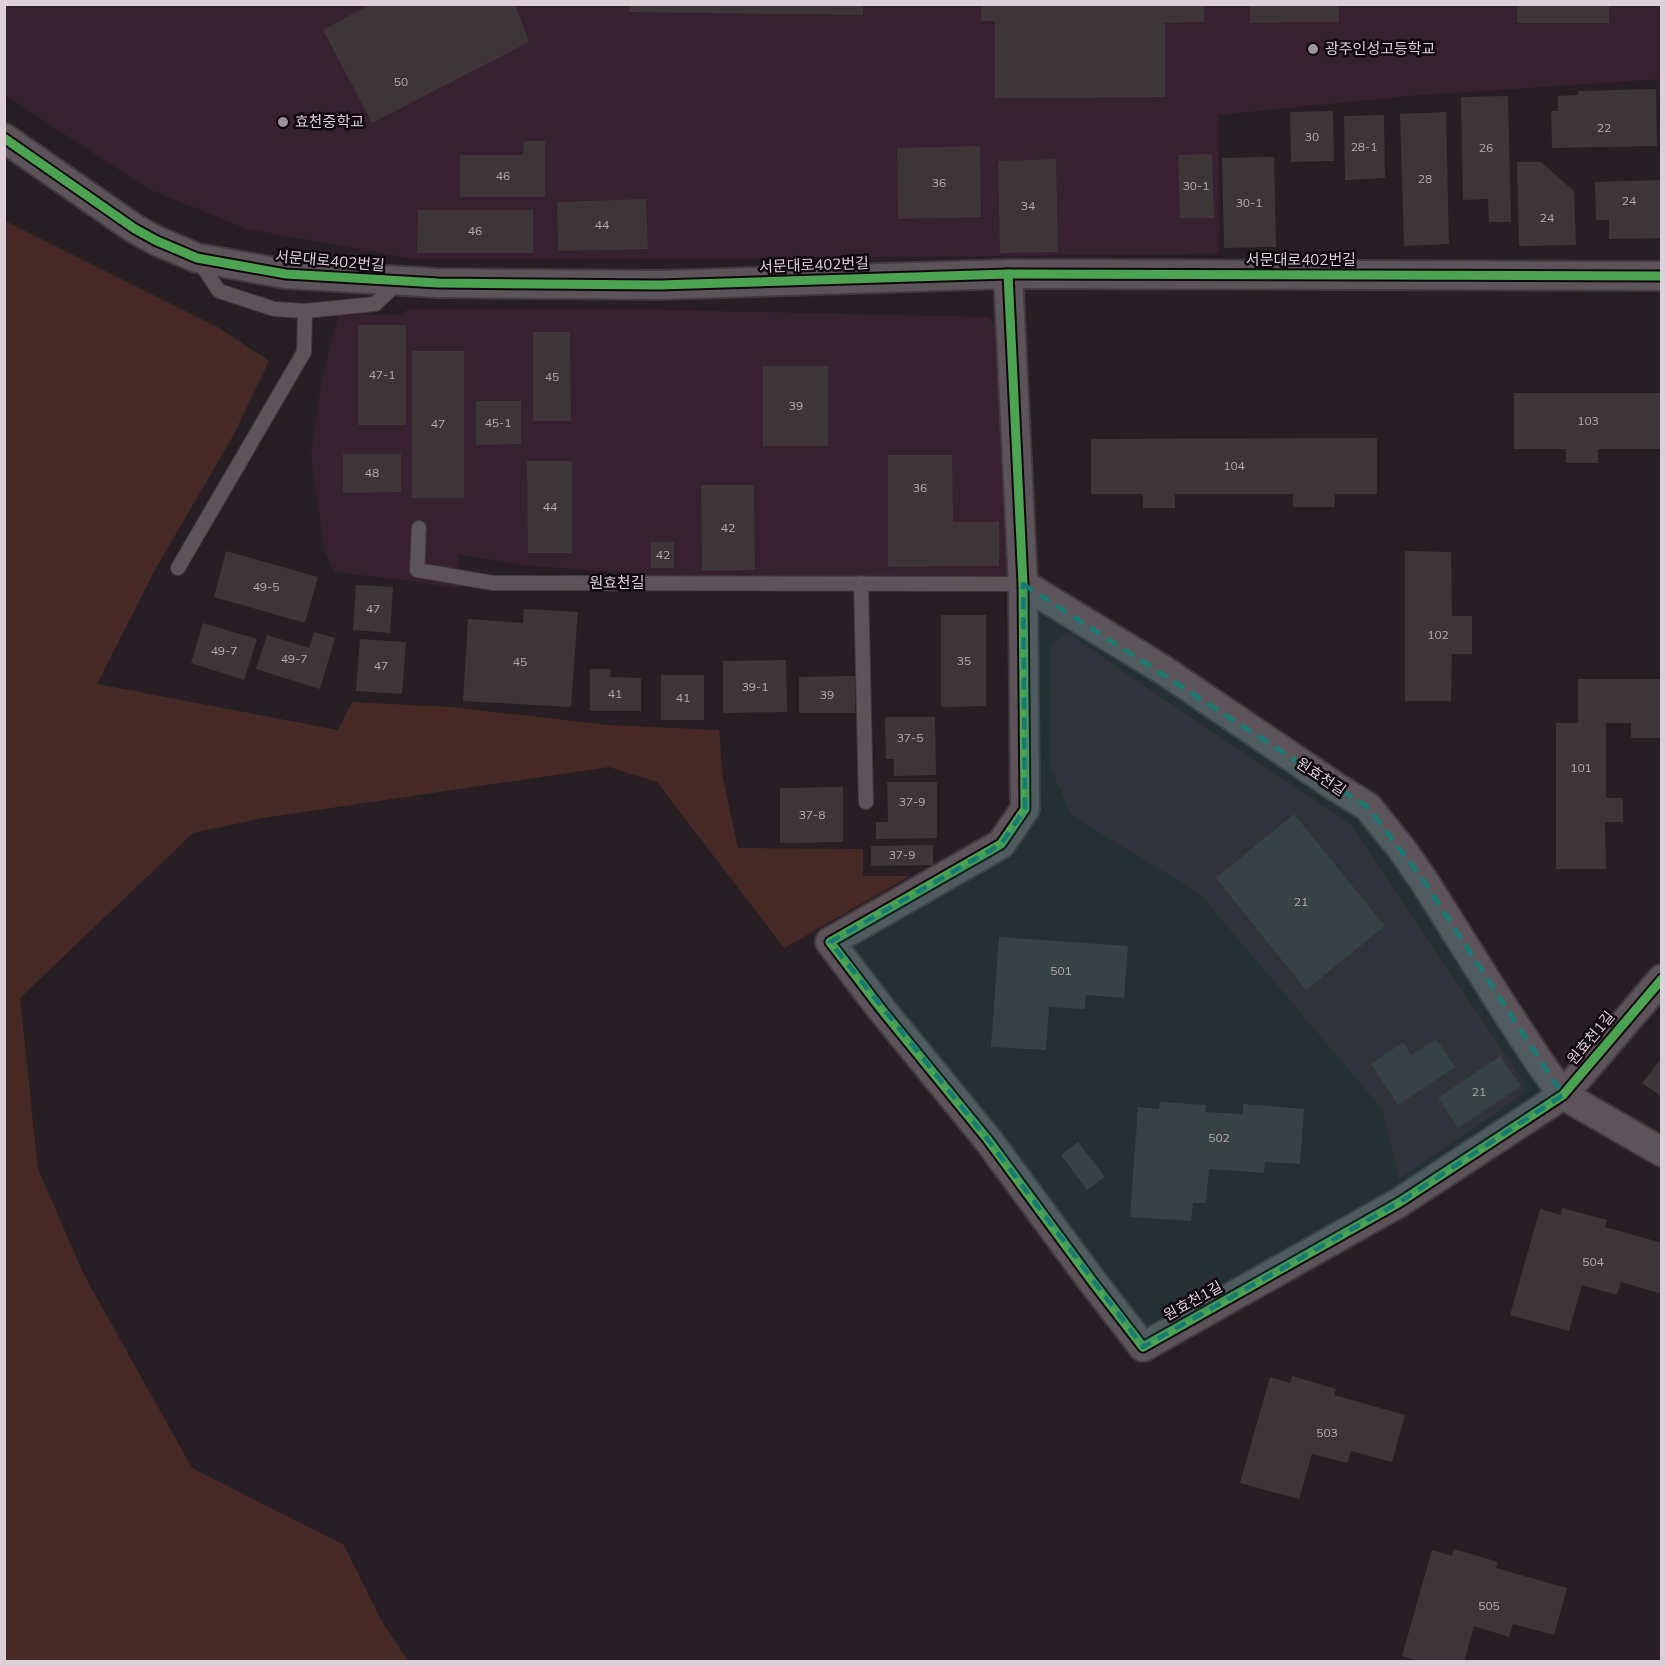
<svg xmlns="http://www.w3.org/2000/svg" width="1666" height="1666" font-family="Mulish,'Noto Sans KR',sans-serif">
	<rect width="100%" height="100%" fill="#281f25"/>
	<g fill="#36212f">
		<path d="M1661 4 1662 79 1409 96 1218 115 1219 254 663 259H413L247 229 148 189 5 95 4 5Z"/>
		<path d="M620 309 989 317 998 331 1014 570 1005 577 655 576 524 565 458 554 457 589 420 582 334 572 324 549 311 454 322 377 339 315H401L407 310Z"/>
		<path d="M1068 632 1124 672 1352 826 1523 1081 1526 1092 1399 1179 1382 1109 1200 894 1071 815 1050 766V655L1053 642Z"/>
	</g>
	<path fill="#462924" d="M7 222 219 328 269 361 233 436 156 568 97 684 338 730 352 702 450 707 608 725 719 730 723 779 738 848 863 849V876H910L784 948 657 782 609 767 263 818 193 833 20 998 38 1169 84 1275 192 1468 344 1545 381 1620 408 1661H5L4 223Z"/>
	<g fill="#3e3539">
		<path d="M371 4H515L529 42 372 123 323 30Z"/>
		<path d="M629 4H863V15L629 12Z"/>
		<path d="M981 4H1204V22L1165 23V97L995 98V21H981Z"/>
		<path d="M1250 4H1339V22L1250 23Z"/>
		<rect x="1517" y="4" width="92" height="19"/>
		<path d="M1656 89 1657 146 1552 148 1551 111H1558V96L1578 95 1579 91Z"/>
		<path d="M1508 96 1511 222H1489L1488 199 1463 200 1461 97Z"/>
		<path d="M1333 111 1334 161 1291 162 1290 112Z"/>
		<path d="M1446 112 1449 244 1404 246 1400 114Z"/>
		<path d="M1384 115 1385 178 1345 180 1344 116Z"/>
		<path d="M524 141H545V197H460V155H523Z"/>
		<path d="M980 146 981 217 898 219 897 148Z"/>
		<path d="M1212 154 1214 218H1180L1178 155Z"/>
		<path d="M1274 157 1276 247 1224 248 1222 158Z"/>
		<path d="M1056 159 1058 252 1000 253 998 161Z"/>
		<path d="M1517 162H1541L1574 191 1576 245 1519 246Z"/>
		<path d="M1662 180V238L1609 239V220H1596L1595 182Z"/>
		<path d="M646 199 648 249 558 251 557 202Z"/>
		<path d="M418 210H533V253H417Z"/>
		<rect x="358" y="325" width="48" height="100"/>
		<path d="M533 332H570L571 421H533Z"/>
		<rect x="412" y="351" width="52" height="147"/>
		<rect x="763" y="366" width="65" height="80"/>
		<path d="M1514 393H1662V449H1598V463H1566V449H1514Z"/>
		<path d="M476 401H521V444L476 445Z"/>
		<path d="M1377 438V494H1335L1334 507H1293V494H1175V508H1143V494H1091V439Z"/>
		<path d="M343 454H401V492L343 493Z"/>
		<path d="M888 455H952L953 522H999V566L888 567Z"/>
		<path d="M527 461H572V553H528Z"/>
		<path d="M701 485H754L755 570 702 571Z"/>
		<rect x="651" y="542" width="23" height="26"/>
		<path d="M226 551 318 577 305 623 214 597Z"/>
		<path d="M1405 551 1451 552 1452 616H1472V654H1452L1451 701H1405Z"/>
		<path d="M356 585 393 587 390 633 353 630Z"/>
		<path d="M524 609 578 612 571 707 463 701 468 619 523 623Z"/>
		<path d="M941 615H986V706L941 707Z"/>
		<path d="M203 623 257 639 244 680 191 663Z"/>
		<path d="M314 632 335 638 320 689 256 669 267 635 309 648Z"/>
		<path d="M360 639 406 642 402 694 356 691Z"/>
		<path d="M786 660 787 712 723 713V661Z"/>
		<path d="M590 669H611L610 677 641 678V711H590Z"/>
		<rect x="661" y="675" width="43" height="45"/>
		<path d="M855 676V713H799V677Z"/>
		<path d="M1578 679H1662V738H1631V723H1606V798H1623V822H1605L1606 869H1556V723H1578Z"/>
		<path d="M885 717H935L936 775 894 776V759H886Z"/>
		<path d="M887 782H937V838L876 839V822H888Z"/>
		<path d="M843 787V842L780 843V788Z"/>
		<path d="M1294 814 1385 926 1306 990 1216 878Z"/>
		<path d="M933 845V865L871 866V846Z"/>
		<path d="M999 937 1128 946 1124 998 1086 995 1085 1009 1049 1007 1046 1050 991 1047Z"/>
		<path d="M1436 1039 1455 1067 1398 1105 1371 1064 1403 1042 1411 1055Z"/>
		<path d="M1500 1056 1521 1086 1458 1128 1438 1098Z"/>
		<path d="M1662 1058V1097L1642 1083Z"/>
		<path d="M1160 1102 1206 1105 1205 1112 1243 1114V1104L1304 1109 1300 1164 1265 1162 1264 1173 1209 1169 1206 1203H1193L1191 1221 1130 1217 1138 1107 1159 1109Z"/>
		<path d="M1078 1142 1105 1177 1087 1190 1061 1155Z"/>
		<path d="M1562 1208 1607 1220 1605 1227 1662 1243V1294L1621 1282 1617 1295 1582 1285 1569 1331 1510 1315 1540 1209 1561 1215Z"/>
		<path d="M1292 1376 1336 1389 1334 1395 1405 1415 1392 1462 1351 1451 1347 1463 1312 1454 1299 1499 1240 1483 1270 1377 1290 1383Z"/>
		<path d="M1454 1549 1498 1562 1496 1568 1567 1588 1554 1635 1513 1624 1509 1637 1474 1626 1464 1662H1421L1402 1656 1432 1550 1452 1556Z"/>
	</g>
	<g fill="none" stroke-linecap="round" stroke-linejoin="round">
		<g stroke="#413a3e" stroke-width="16">
			<g id="service">
				<path d="M198 259 219 291 274 309 305 311 375 304 399 282"/>
				<path d="M419 528 417 570 493 583 1023 584"/>
				<path d="M178 568 304 352 305 311"/>
				<path d="M861 583 866 802"/>
			</g>
		</g>
		<g stroke="#413a3e" stroke-width="32">
			<g id="minor">
				<path d="M4 138 135 229 157 241 197 258 286 274 438 283 660 285 1008 274 1662 276"/>
				<path d="M1008 274 1023 584 1025 809 1001 844 830 942 882 1010 988 1140 1092 1281 1143 1347 1400 1202 1563 1095 1662 979"/>
				<path d="M1023 584 1165 671 1336 787 1368 807 1401 848 1424 881 1502 1005 1540 1063 1563 1095 1662 1152"/>
			</g>
		</g>
		<use href="#service" stroke="#5d545a" stroke-width="14"/>
		<use href="#minor" stroke="#5d545a" stroke-width="28"/>
		<g stroke="#10080d" stroke-width="13">
			<g id="cycleway">
				<path d="M4 138 135 229 157 241 197 258 286 274 438 283 660 285 1008 274 1662 276"/>
				<path d="M1008 274 1023 584 1025 809 1001 844 830 942 882 1010 988 1140 1092 1281 1143 1347 1400 1202 1563 1095 1662 979"/>
			</g>
		</g>
		<use href="#cycleway" stroke="#4ca352" stroke-width="9"/>
	</g>
	<path fill="#197a73" fill-opacity="0.2" stroke="#197a73" stroke-width="4.5" stroke-dasharray="12 8" stroke-linejoin="round" d="M1023 584 1368 807 1424 881 1563 1095 1400 1202 1143 1347 988 1140 830 942 1001 844 1025 809Z"/>
	<g fill="#9e9299" stroke="#10080d" stroke-width="2">
		<circle cx="1313" cy="49" r="6"/>
		<circle cx="283" cy="122" r="6"/>
	</g>
	<g text-anchor="middle" stroke-width="5" stroke-linejoin="round" paint-order="stroke">
		<g font-size="12" fill="#b5a9b0">
			<text x="401" y="86">50</text>
			<text x="1604" y="132">22</text>
			<text x="1312" y="141">30</text>
			<text x="1364" y="151">28-1</text>
			<text x="1486" y="152">26</text>
			<text x="503" y="180">46</text>
			<text x="1425" y="183">28</text>
			<text x="939" y="187">36</text>
			<text x="1196" y="190">30-1</text>
			<text x="1629" y="205">24</text>
			<text x="1249" y="207">30-1</text>
			<text x="1028" y="210">34</text>
			<text x="1547" y="222">24</text>
			<text x="602" y="229">44</text>
			<text x="475" y="235">46</text>
			<text x="382" y="379">47-1</text>
			<text x="552" y="381">45</text>
			<text x="796" y="410">39</text>
			<text x="1588" y="425">103</text>
			<text x="498" y="427">45-1</text>
			<text x="438" y="428">47</text>
			<text x="1234" y="470">104</text>
			<text x="372" y="477">48</text>
			<text x="920" y="492">36</text>
			<text x="550" y="511">44</text>
			<text x="728" y="532">42</text>
			<text x="663" y="559">42</text>
			<text x="266" y="591">49-5</text>
			<text x="373" y="613">47</text>
			<text x="1438" y="639">102</text>
			<text x="224" y="655">49-7</text>
			<text x="294" y="663">49-7</text>
			<text x="964" y="665">35</text>
			<text x="520" y="666">45</text>
			<text x="381" y="670">47</text>
			<text x="755" y="691">39-1</text>
			<text x="615" y="698">41</text>
			<text x="827" y="699">39</text>
			<text x="683" y="702">41</text>
			<text x="910" y="742">37-5</text>
			<text x="1581" y="772">101</text>
			<text x="912" y="806">37-9</text>
			<text x="812" y="819">37-8</text>
			<text x="902" y="859">37-9</text>
			<text x="1301" y="906">21</text>
			<text x="1061" y="975">501</text>
			<text x="1479" y="1096">21</text>
			<text x="1219" y="1142">502</text>
			<text x="1593" y="1266">504</text>
			<text x="1327" y="1437">503</text>
			<text x="1489" y="1610">505</text>
		</g>
		<g font-size="15" fill="#ddd0d8" stroke="#10080d" text-anchor="start">
			<text x="1325" y="54">광주인성고등학교</text>
			<text x="295" y="127">효천중학교</text>
		</g>
		<g font-size="15" fill="#ddd0d8" stroke="#10080d">
			<text x="1301" y="265">서문대로402번길</text>
			<text transform="translate(330 261) rotate(5)" y="5">서문대로402번길</text>
			<text transform="translate(814 265) rotate(-2)" y="5">서문대로402번길</text>
			<text x="617" y="588">원효천길</text>
			<text transform="translate(1321 777) rotate(34)" y="5">원효천길</text>
			<text transform="translate(1591 1038) rotate(-50)" y="5">원효천1길</text>
			<text transform="translate(1193 1301) rotate(-29)" y="5">원효천1길</text>
		</g>
	</g>
	<rect width="1666" height="1666" fill="none" stroke="#ddd0d8" stroke-width="12"/>
</svg>
